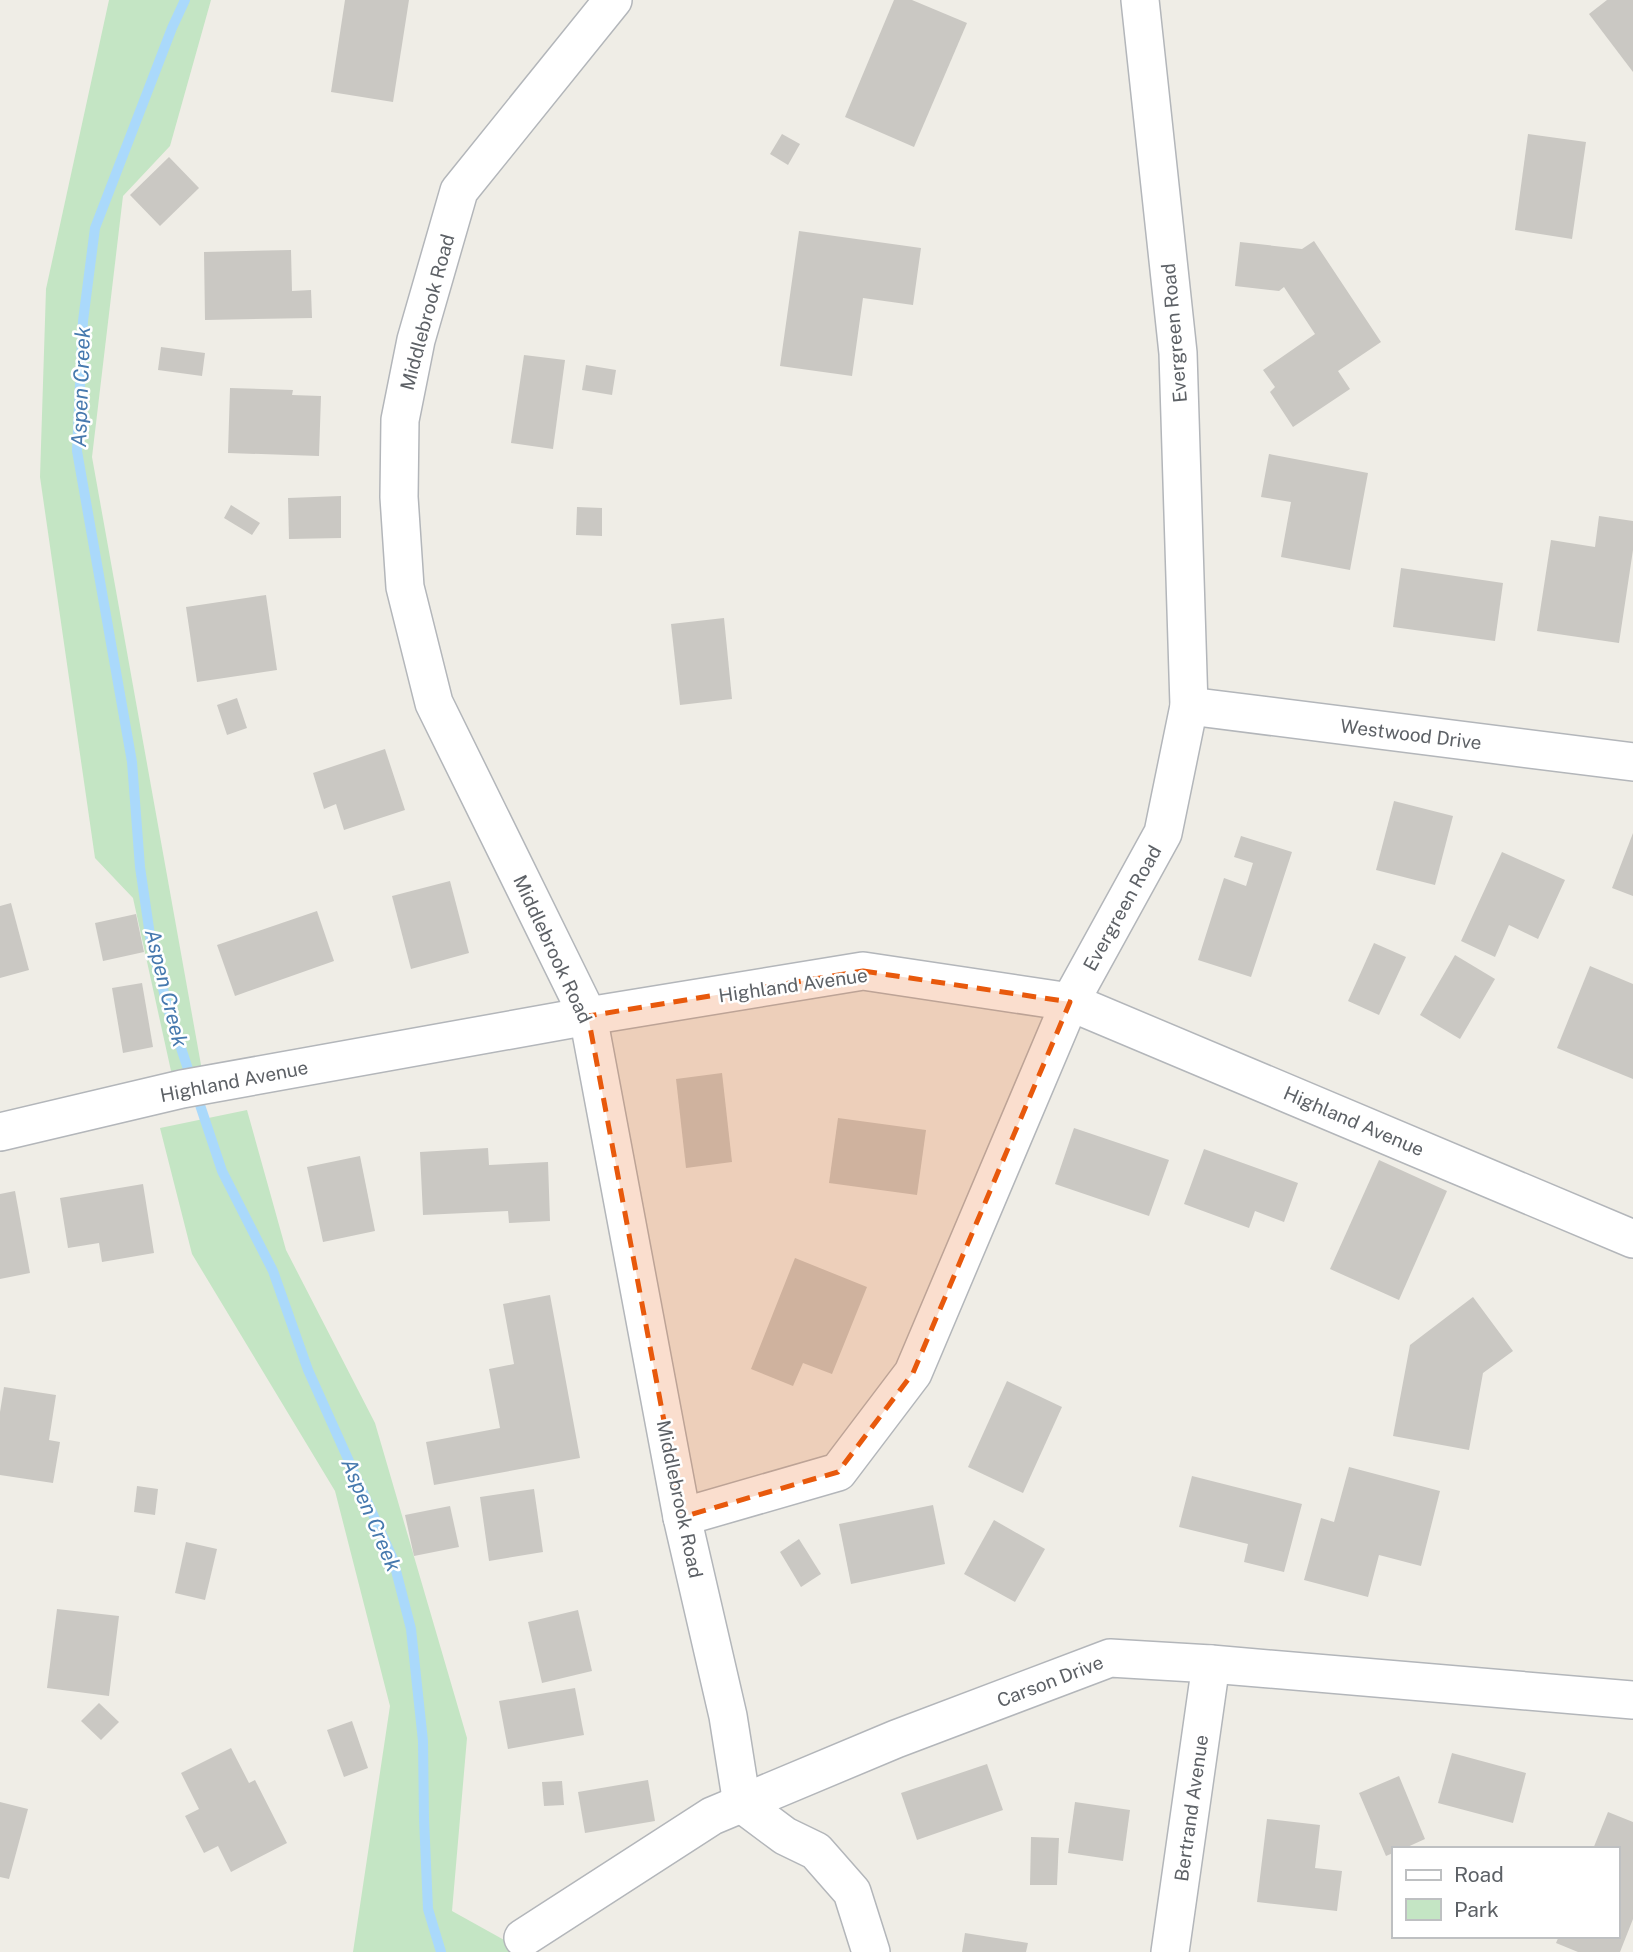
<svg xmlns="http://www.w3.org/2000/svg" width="1633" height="1952" font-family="'Public Sans',sans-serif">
	<rect width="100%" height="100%" fill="#efede6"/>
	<g fill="#c4e5c4">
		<path d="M109 0H211L170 146 123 196 92 457 203 1076 173 1080 133 898 95 858 40 477 46 289Z"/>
		<path d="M247 1110 286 1250 375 1423 467 1738 452 1911 526 1952H353L390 1706 335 1491 192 1254 160 1128Z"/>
	</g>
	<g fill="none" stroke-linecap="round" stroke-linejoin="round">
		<path stroke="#aad9fb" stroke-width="10" d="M185 0 172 28 95 228 83 321 77 451 132 762 140 867 151 942 169 1012 222 1171 273 1271 308 1370 393 1559 411 1629 423 1741 424 1819 428 1909 441 1952"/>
	</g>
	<g fill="#cac8c3">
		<path d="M345 0H409L393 102 331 92Z"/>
		<path d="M894 0H912L967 23 914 147 845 117Z"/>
		<path d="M1607 0H1633V72L1589 14Z"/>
		<path d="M782 134 800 144 788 165 770 154Z"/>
		<path d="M1528 134 1586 142 1572 239 1515 230Z"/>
		<path d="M169 157 199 188 160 226 130 195Z"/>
		<path d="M799 231 921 248 913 305 863 298 852 376 780 366Z"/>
		<path d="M1314 241 1381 342 1338 371 1350 389 1293 427 1270 392 1275 387 1263 370 1315 334 1284 287 1279 291 1235 286 1240 242 1302 249Z"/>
		<path d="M291 250 292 291 311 290 312 318 205 320 204 252Z"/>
		<path d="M161 347 205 353 202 376 158 370Z"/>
		<path d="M524 355 565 360 553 449 511 443Z"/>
		<path d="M586 365 616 370 612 395 582 390Z"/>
		<path d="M230 388 293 390 292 395 321 396 319 456 228 453Z"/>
		<path d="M1269 454 1368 473 1350 570 1281 557 1291 502 1261 497Z"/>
		<path d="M341 496V538L289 539 288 498Z"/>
		<path d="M231 505 260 523 252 535 224 518Z"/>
		<path d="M577 507 602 508V536L576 535Z"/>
		<path d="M1599 516 1633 521V550L1619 643 1537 631 1551 540 1595 547Z"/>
		<path d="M1401 568 1503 583 1495 641 1393 627Z"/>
		<path d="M266 595 277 670 197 682 186 607Z"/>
		<path d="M724 618 732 699 680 705 671 624Z"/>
		<path d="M237 698 247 728 227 735 217 705Z"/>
		<path d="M385 749 405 810 344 830 336 804 324 809 313 773Z"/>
		<path d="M1394 801 1453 816 1435 885 1376 870Z"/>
		<path d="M1633 833V896L1612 888Z"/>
		<path d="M1241 836 1292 852 1251 977 1198 960 1224 878 1246 886 1253 863 1234 857Z"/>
		<path d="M1502 852 1565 880 1538 939 1509 925 1495 957 1461 941Z"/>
		<path d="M450 881 469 953 411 969 392 896Z"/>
		<path d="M11 903 29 970 0 978V906Z"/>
		<path d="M317 911 334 961 235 996 217 945Z"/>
		<path d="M136 914 144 952 103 961 95 923Z"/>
		<path d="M1374 943 1406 957 1379 1015 1348 1001Z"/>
		<path d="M1455 955 1495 979 1460 1039 1420 1015Z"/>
		<path d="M1590 966 1633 984V1079L1557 1048Z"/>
		<path d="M142 983 153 1047 123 1053 112 988Z"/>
		<path d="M722 1073 732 1162 686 1168 676 1079Z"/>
		<path d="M838 1118 926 1130 917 1195 829 1183Z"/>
		<path d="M1074 1128 1169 1160 1149 1216 1055 1184Z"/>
		<path d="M488 1148 489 1165 548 1162 550 1221 509 1223 508 1211 423 1215 420 1152Z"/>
		<path d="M1204 1149 1298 1183 1284 1222 1255 1211 1249 1228 1184 1204Z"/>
		<path d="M360 1156 375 1231 323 1242 307 1167Z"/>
		<path d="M1379 1160 1447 1191 1399 1300 1330 1269Z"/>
		<path d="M143 1184 154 1253 102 1262 99 1243 68 1248 60 1198Z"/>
		<path d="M15 1191 30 1273 0 1279V1194Z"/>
		<path d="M795 1258 867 1287 832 1374 803 1363 793 1386 751 1369Z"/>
		<path d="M550 1295 580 1458 434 1485 426 1442 500 1428 489 1369 514 1364 503 1304Z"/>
		<path d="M1473 1297 1513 1351 1483 1373 1469 1450 1393 1436 1410 1345Z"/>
		<path d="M1007 1381 1062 1407 1023 1493 968 1467Z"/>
		<path d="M4 1387 56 1395 49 1440 60 1442 53 1483 0 1475V1412Z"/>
		<path d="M1349 1467 1440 1491 1421 1566 1379 1555 1368 1597 1304 1580 1321 1518 1334 1522Z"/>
		<path d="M1192 1476 1302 1504 1284 1572 1244 1562 1248 1544 1179 1527Z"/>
		<path d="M137 1486 158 1489 155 1515 134 1512Z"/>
		<path d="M534 1489 543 1552 489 1561 480 1497Z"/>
		<path d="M933 1505 945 1564 851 1584 839 1524Z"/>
		<path d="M450 1506 459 1547 414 1556 405 1515Z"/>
		<path d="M994 1520 1045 1549 1015 1602 964 1574Z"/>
		<path d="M799 1539 821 1574 801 1587 780 1552Z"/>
		<path d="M186 1542 217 1549 205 1600 175 1593Z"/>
		<path d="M57 1609 119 1616 109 1696 47 1688Z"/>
		<path d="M578 1610 592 1671 542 1683 528 1622Z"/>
		<path d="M575 1688 584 1735 508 1749 499 1701Z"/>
		<path d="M99 1703 119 1722 101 1740 81 1721Z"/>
		<path d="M352 1721 368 1768 344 1777 327 1730Z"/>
		<path d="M231 1748 249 1783 255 1780 287 1843 231 1872 218 1846 204 1853 185 1816 199 1809 181 1773Z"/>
		<path d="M1452 1753 1526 1773 1513 1823 1438 1803Z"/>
		<path d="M987 1764 1003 1810 917 1840 901 1793Z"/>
		<path d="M1399 1776 1425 1839 1403 1849H1393V1853L1386 1856 1359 1793Z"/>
		<path d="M648 1780 655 1821 585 1833 578 1792Z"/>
		<path d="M562 1781 564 1805 544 1806 542 1782Z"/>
		<path d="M0 1802 28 1809 9 1879 0 1877Z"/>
		<path d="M1075 1802 1130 1810 1123 1861 1068 1853Z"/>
		<path d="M1608 1812 1633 1822V1919L1620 1952H1578L1556 1943 1559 1936H1617V1849H1593Z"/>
		<path d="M1267 1819 1320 1825 1315 1868 1342 1871 1337 1911 1257 1902Z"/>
		<path d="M1031 1837 1059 1838 1057 1885H1030Z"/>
		<path d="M965 1933 1028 1943 1026 1952H962Z"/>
	</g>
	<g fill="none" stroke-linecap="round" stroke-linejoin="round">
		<g stroke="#b3b6ba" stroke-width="40">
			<g id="minor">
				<path d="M613 0 459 191 416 340 400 420 399 497 405 587 434 703 588 1016 682 1517 728 1716 742 1804 785 1836 816 1851 852 1892 871 1952"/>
				<path d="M1189 706 1633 762"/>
				<path d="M0 1132 182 1089 588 1016 863 971 1070 1002 1633 1239"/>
				<path d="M682 1517 838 1472 913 1373 1070 1002 1163 833 1189 706 1178 353 1140 0"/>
				<path d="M523 1938 712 1816 896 1739 1110 1658 1211 1664 1633 1700"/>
				<path d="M1170 1952 1211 1664"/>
			</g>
		</g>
		<use href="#minor" stroke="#fff" stroke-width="37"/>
	</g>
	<path fill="#e8590c" fill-opacity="0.2" stroke="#e8590c" stroke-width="5" stroke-dasharray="14 9" stroke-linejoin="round" d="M863 971 1070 1002 913 1373 838 1472 682 1517 588 1016Z"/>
	<g text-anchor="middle" stroke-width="5" stroke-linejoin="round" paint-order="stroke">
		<g font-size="19" fill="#5d6166" stroke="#fff">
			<text transform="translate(427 312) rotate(-75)" y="7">Middlebrook Road</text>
			<text transform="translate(1174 333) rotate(-95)" y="7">Evergreen Road</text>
			<text transform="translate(1411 734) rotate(7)" y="7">Westwood Drive</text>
			<text transform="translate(1122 908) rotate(-61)" y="7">Evergreen Road</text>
			<text transform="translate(553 949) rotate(65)" y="7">Middlebrook Road</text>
			<text transform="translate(793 985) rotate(-8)" y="7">Highland Avenue</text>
			<text transform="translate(234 1081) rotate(-11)" y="7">Highland Avenue</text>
			<text transform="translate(1354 1121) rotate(23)" y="7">Highland Avenue</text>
			<text transform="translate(680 1499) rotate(78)" y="7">Middlebrook Road</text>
			<text transform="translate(1050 1681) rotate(-21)" y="7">Carson Drive</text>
			<text transform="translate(1191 1808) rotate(-82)" y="7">Bertrand Avenue</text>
		</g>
		<g font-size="21" font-style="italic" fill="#4679ae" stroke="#fff">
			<text transform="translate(81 387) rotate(-88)" y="7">Aspen Creek</text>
			<text transform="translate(166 988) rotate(76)" y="7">Aspen Creek</text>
			<text transform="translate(371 1515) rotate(67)" y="7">Aspen Creek</text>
		</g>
	</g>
	<rect x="1392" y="1847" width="228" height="91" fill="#ffffff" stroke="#bec0c2" stroke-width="2"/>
	<rect x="1406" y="1870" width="35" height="10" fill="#ffffff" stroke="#bec0c2" stroke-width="2"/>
	<text x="1454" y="1882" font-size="21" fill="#5d6166">Road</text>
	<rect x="1406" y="1899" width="35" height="21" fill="#c4e5c4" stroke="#bec0c2" stroke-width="2"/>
	<text x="1454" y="1917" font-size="21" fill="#5d6166">Park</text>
</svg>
